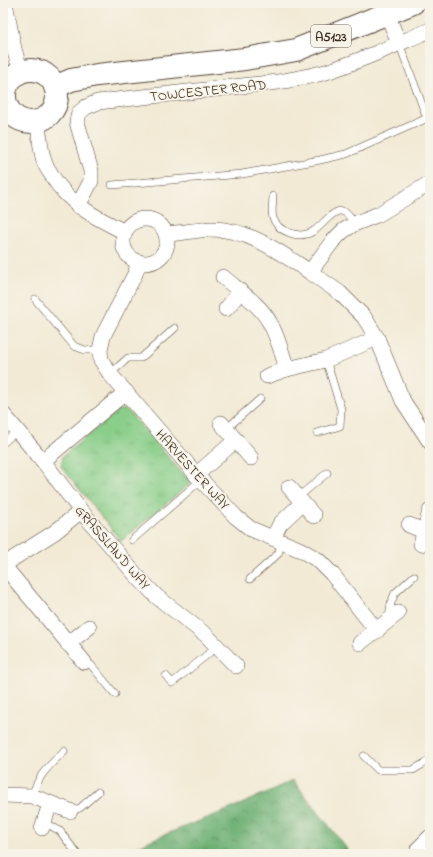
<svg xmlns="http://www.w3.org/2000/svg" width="433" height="857" font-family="'Indie Flower',sans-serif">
	<defs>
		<pattern id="grass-tufts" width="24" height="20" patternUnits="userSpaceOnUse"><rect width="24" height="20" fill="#89ce89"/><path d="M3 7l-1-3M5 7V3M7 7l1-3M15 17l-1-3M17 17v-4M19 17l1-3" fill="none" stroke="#77b176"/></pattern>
		<pattern id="forest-crowns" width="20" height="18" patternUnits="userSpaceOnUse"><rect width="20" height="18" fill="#6eb175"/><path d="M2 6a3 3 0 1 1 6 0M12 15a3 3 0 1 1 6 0" fill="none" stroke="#5c905f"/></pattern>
	</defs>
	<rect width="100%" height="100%" fill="#f7f3e8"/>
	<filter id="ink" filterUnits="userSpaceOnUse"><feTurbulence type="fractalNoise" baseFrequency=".025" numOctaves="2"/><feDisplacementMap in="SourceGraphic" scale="8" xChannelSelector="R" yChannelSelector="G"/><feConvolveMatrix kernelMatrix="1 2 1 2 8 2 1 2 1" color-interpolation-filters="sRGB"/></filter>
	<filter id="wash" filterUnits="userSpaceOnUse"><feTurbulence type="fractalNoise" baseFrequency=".012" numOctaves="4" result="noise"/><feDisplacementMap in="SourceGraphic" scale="16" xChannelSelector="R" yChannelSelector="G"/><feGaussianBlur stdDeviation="0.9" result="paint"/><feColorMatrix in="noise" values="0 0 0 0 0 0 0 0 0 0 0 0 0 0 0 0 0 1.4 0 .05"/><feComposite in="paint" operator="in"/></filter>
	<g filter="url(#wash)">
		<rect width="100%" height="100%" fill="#f2ead5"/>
		<path fill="url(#grass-tufts)" stroke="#627c54" d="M119 410H127L191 483 121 541 61 466 63 456Z"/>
		<path fill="url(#forest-crowns)" stroke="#546e4a" d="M293 780 351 854H123L151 840 235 807Z"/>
	</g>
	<g filter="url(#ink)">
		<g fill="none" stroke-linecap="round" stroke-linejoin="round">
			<g stroke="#564739" stroke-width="8">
				<g id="lane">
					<path d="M399 43 427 118"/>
					<path d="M112 185 242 174 320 160 346 154 430 117"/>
					<path d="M273 196C273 202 271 212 273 218 278 232 299 239 312 232 327 224 339 194 354 224"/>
					<path d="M35 299 74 346 85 350H100"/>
					<path d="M110 374 128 358H141L175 328"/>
					<path d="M226 429 260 399"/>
					<path d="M317 433 340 426 341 409 326 360"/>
					<path d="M3 443 17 431"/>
					<path d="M297 498 327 473"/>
					<path d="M132 540 201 480"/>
					<path d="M250 579 278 554 282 542"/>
					<path d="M389 619 391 603 395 593 414 576"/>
					<path d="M84 662 91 665 115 694"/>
					<path d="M166 676 172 683 218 646"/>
					<path d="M364 756 378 770H413L430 760"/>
					<path d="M32 796C39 774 48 767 64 751"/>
					<path d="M70 811 80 808 98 792"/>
					<path d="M44 822 60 831 77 854"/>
				</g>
			</g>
			<g stroke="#564739" stroke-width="16">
				<g id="street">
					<path d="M5 3 14 49 21 72"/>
					<path d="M387 14 399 43"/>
					<path d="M37 121C40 135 40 148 44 161 45 166 49 170 51 174 67 203 96 218 125 232"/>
					<path d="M430 183 379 214 354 224 343 231 332 242 310 272 340 293 364 317 377 338 403 401 430 442"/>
					<path d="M78 206 91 181V171L77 122 79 113 86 107 98 102 278 82C295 79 313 76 329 71 364 60 397 44 430 30"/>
					<circle cx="145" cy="241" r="22"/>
					<path d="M166 234C181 233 197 230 212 229 249 229 281 253 310 272"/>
					<path d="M139 262 135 274 103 336 100 350 101 360 110 374 201 480 236 517 251 529 301 550 318 560 332 574 377 631"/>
					<path d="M223 277C239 291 260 304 270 323 278 337 282 354 287 369L326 360 377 338"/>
					<path d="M226 309 240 292"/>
					<path d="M267 376 287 369"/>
					<path d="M3 414 43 461 81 511 136 575 156 596 206 635 236 666"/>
					<path d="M221 423 251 458"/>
					<path d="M43 461 126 392"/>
					<path d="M196 475 236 440"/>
					<path d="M289 487 314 516"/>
					<path d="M409 525 424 531"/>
					<path d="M273 538 280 524 302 503"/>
					<path d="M421 544 430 511"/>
					<path d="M3 565 84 662"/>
					<path d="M4 566 14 558 55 532 81 511"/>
					<path d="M360 643 398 613"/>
					<path d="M68 644 89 627"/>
					<path d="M3 795 32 796 70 811"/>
					<path d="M42 828 50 804"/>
					<path d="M418 849 430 837"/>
				</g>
			</g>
			<g stroke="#564739" stroke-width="24">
				<g id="primary">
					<circle cx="31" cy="96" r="26"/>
					<path d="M55 87 71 80 97 75 245 59 296 50 413 3"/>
				</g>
			</g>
			<use href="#lane" stroke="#fff" stroke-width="7"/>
			<use href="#street" stroke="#fff" stroke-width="15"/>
			<use href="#primary" stroke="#fff" stroke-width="22"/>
		</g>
	</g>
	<g text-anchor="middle" stroke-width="3.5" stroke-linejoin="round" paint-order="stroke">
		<rect fill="#f7f3e8" stroke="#73665b" stroke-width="1" x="311" y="25" width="40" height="22" rx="3"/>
		<g font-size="13" font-weight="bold" fill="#3b2a1e">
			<text x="331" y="41">A5123</text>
		</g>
		<g font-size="14" fill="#3b2a1e" stroke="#f7f3e8">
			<text transform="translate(208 90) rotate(-6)" y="5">TOWCESTER ROAD</text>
			<text transform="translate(193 469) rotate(48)" y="5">HARVESTER WAY</text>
			<text transform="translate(113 547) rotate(49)" y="5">GRASSLAND WAY</text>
		</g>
	</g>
	<rect width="433" height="857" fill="none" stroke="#f7f3e8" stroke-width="16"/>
</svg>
